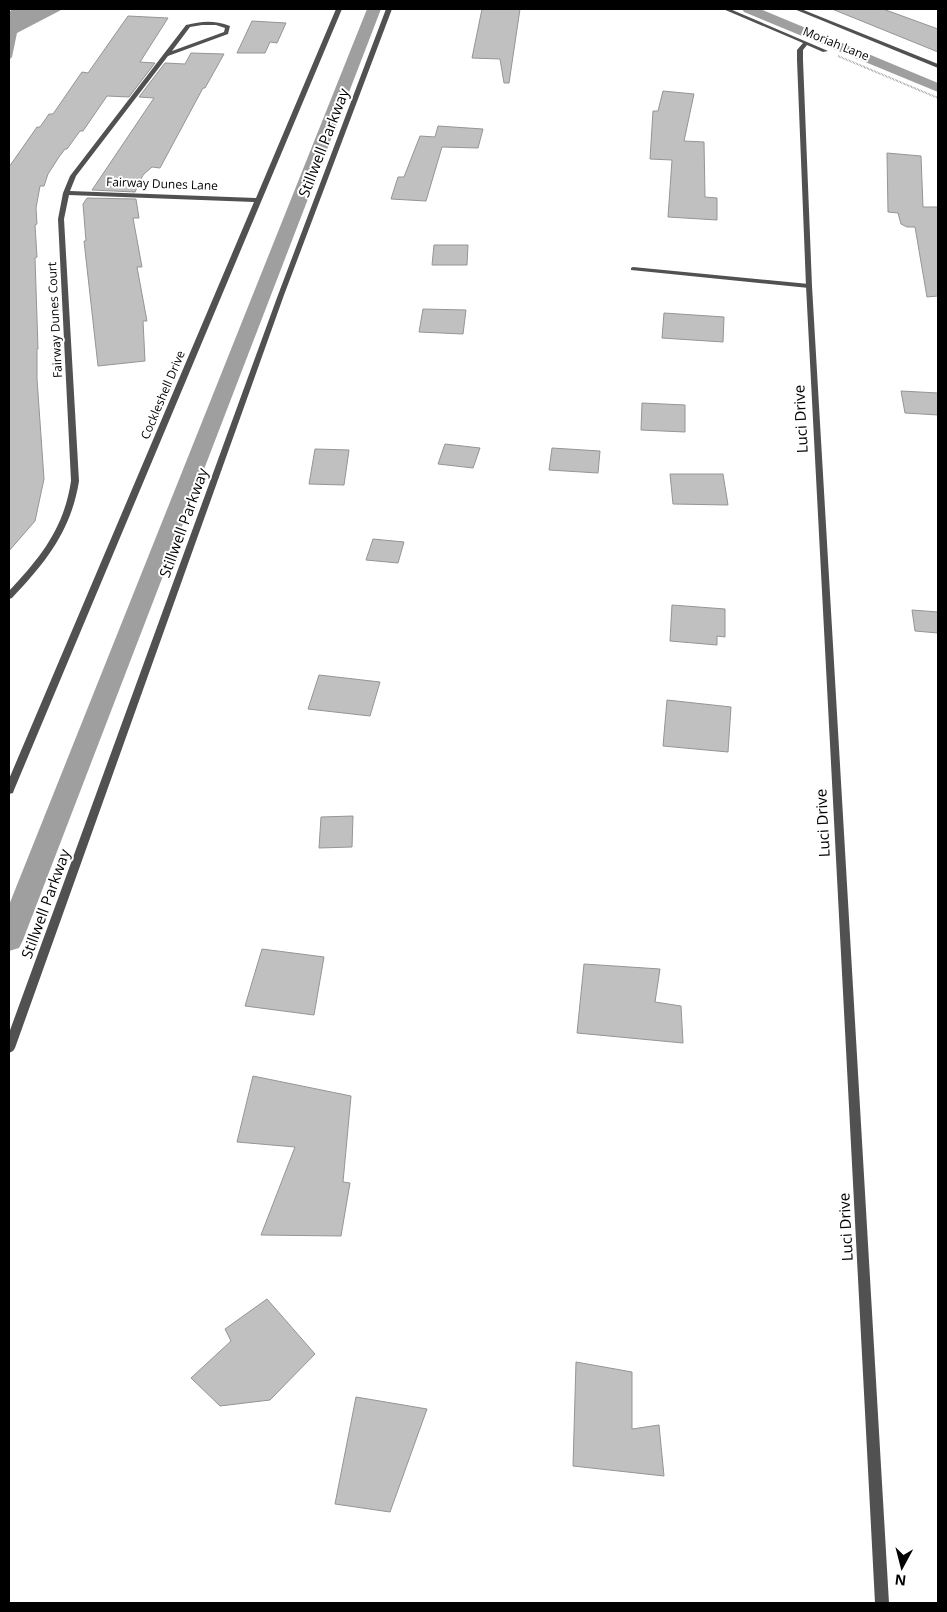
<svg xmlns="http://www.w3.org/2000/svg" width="947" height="1612" font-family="'Open Sans',sans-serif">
	<rect width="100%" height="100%" fill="#fff"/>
	<path fill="#9f9f9f" d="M12 9H63L17 33 12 57 9 60V13Z"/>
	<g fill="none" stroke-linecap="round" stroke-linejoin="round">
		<g fill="#9f9f9f" fill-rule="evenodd">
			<path d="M367 9H381L23 940 19 948 9 951V905Z"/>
			<path d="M742 9H760L938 83V92L744 12Z"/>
		</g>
	</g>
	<g fill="#c0c0c0" stroke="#959595">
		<path d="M482 9H520L509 83H504L500 59 472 58Z"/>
		<path d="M832 9H883L938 29V52Z"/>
		<path d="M128 16 168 18 140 62 155 63 129 97 107 96 83 131H80L67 149H65L59 157 48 174 44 186H40L36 208 37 224 35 225 37 257 35 258 38 349H37V379L44 479 35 521 9 551V167L37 127H40L49 114H53L82 72 88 73Z"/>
		<path d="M252 21 286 23 277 43 270 42 265 53H237Z"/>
		<path d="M191 53 224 54 205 88H203L160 168 152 167 143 175 135 192 92 190 154 98 139 97 165 63 185 64Z"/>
		<path d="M663 91 694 94 684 141 704 142 705 197 717 198V220L668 217 672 160 650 159 653 111H658Z"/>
		<path d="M438 126 483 129 478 148 442 147 426 201 391 199 398 177H404L420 136 435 137Z"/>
		<path d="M887 153 921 156 923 207H938V296L927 297 915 227H907L901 224 898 213 888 212Z"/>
		<path d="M87 198 136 199 139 218H133L142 267H137L147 321H143L145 361 98 366 84 241H86L83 204Z"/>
		<path d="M434 245H468L467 265H432Z"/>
		<path d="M423 309 466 310 463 334 419 332Z"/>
		<path d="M664 313 724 317 723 342 662 338Z"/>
		<path d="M901 391 938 393V415L905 413Z"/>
		<path d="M642 403 685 405V432L641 430Z"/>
		<path d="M445 444 480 448 473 468 438 464Z"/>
		<path d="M552 448 600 451 598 473 549 470Z"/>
		<path d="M315 449 349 450 344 485 309 484Z"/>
		<path d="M670 474H723L728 505 673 504Z"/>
		<path d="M373 539 404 542 398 563 366 560Z"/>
		<path d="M672 605 725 609V637L717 636V645L670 641Z"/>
		<path d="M912 610 938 612V633L915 631Z"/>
		<path d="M319 675 380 682 370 716 308 709Z"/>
		<path d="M667 700 731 707 728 752 663 746Z"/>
		<path d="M353 816 352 847 319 848 321 817Z"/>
		<path d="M262 949 324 957 314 1015 245 1006Z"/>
		<path d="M584 964 660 969 655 1002 681 1006 683 1043 577 1033Z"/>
		<path d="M253 1076 351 1096 343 1182 350 1183 341 1236 261 1235 295 1147 237 1142Z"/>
		<path d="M267 1299 315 1354 270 1400 220 1406 191 1378 231 1341 225 1329Z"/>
		<path d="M576 1362 632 1372V1429L659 1425 664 1476 573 1466Z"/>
		<path d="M356 1397 427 1409 390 1512 335 1504Z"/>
	</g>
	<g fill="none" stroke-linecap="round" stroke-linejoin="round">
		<path stroke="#737373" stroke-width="2" stroke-dasharray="0.5 1" stroke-linecap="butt" d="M838 56 938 98"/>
		<path fill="#515151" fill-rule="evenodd" d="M633 267 809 284 812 286 809 288 631 270V268Z"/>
		<g fill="#515151" fill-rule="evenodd">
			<path d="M336 9H342L14 790 13 793 9 794V779L254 202 69 195 64 219 79 481C71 531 46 562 12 598L9 599V591C41 557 64 528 71 481L58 219 63 193 70 176 186 25C202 21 214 20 230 26L228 34 168 56 76 176 70 191 256 198ZM202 25H216L225 28 224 32 172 51 190 27Z"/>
			<path d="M386 9H392L284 295 15 1048 13 1051 9 1053V1033L278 295Z"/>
			<path d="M723 9H730L828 51 823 52 807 45 803 50V60L812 286 889 1603H875L806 286 797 60V50L803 43Z"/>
			<path d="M794 9H801L938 64V68Z"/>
		</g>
	</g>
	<g text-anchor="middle" stroke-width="4" stroke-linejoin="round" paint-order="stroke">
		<g font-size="12" fill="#000" stroke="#fff">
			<text transform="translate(836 44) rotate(22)" y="4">Moriah Lane</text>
			<text transform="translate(162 184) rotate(2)" y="4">Fairway Dunes Lane</text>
			<text transform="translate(55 320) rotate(-93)" y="4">Fairway Dunes Court</text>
			<text transform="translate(163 395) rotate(-67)" y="4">Cockleshell Drive</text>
		</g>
		<g font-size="15" fill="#000" stroke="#fff">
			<text transform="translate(324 143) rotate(-69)" y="5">Stillwell Parkway</text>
			<text transform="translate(801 419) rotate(-93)" y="5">Luci Drive</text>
			<text transform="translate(184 523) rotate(-70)" y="5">Stillwell Parkway</text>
			<text transform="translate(823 823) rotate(-93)" y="5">Luci Drive</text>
			<text transform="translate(46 904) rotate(-70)" y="5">Stillwell Parkway</text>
			<text transform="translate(846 1227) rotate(-93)" y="5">Luci Drive</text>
		</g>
	</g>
	<rect width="947" height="1612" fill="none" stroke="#000000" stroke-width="20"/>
	<g transform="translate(902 1567) rotate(187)" stroke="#ffffff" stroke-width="4" paint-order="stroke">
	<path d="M0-4L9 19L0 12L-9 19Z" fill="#000000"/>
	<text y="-8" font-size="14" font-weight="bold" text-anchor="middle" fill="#000000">N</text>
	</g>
</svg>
